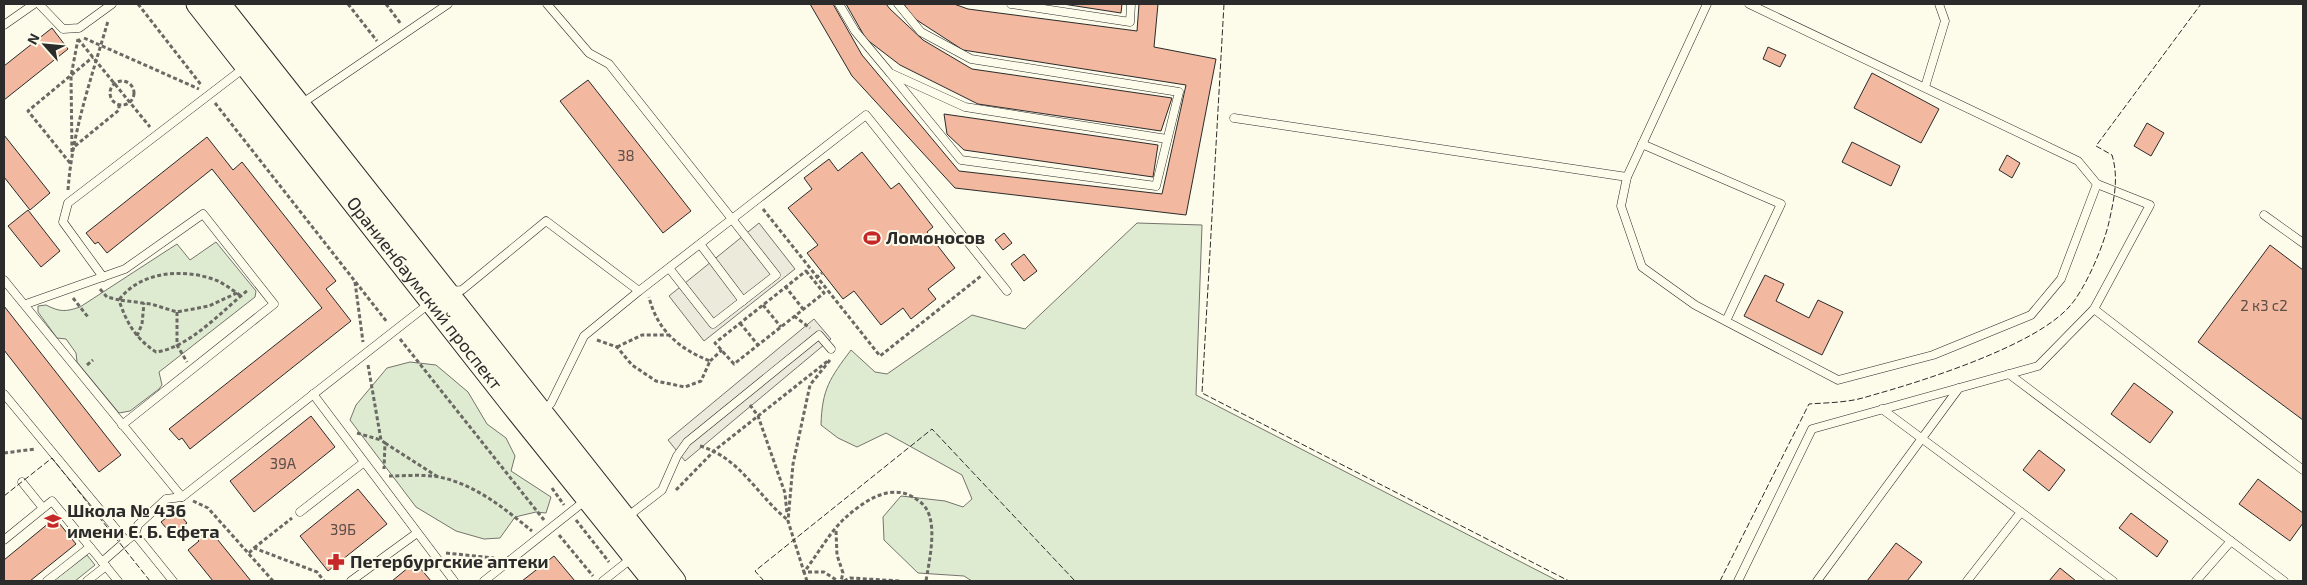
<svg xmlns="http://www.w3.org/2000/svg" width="2307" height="585" font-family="'Exo 2',sans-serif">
	<rect width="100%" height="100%" fill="#fdfbea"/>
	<g fill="#deebd1" stroke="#74746e">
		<path d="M1137 223 1202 225 1196 395 1558 581H972L964 576 918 573 884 540 883 517 901 496 945 501 963 507 972 499 962 475 886 433 857 447 838 438 821 425C822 389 830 378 851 350L875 372 887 374 972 315 1025 329Z"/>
		<path d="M216 242 256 291 255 297 159 372 162 385 159 389 130 411 119 413 77 362 76 353 66 339 57 338 38 312V306L46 305C60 312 65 312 80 307L177 244 190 260Z"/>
		<path d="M410 362 436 365 468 392 487 424 506 438 515 456 511 471 551 497 546 513 536 512 515 517 500 538 484 539 456 531 416 507 350 420 356 405 387 368Z"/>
		<path d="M87 555 95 565 75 581H53Z"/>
	</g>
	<g fill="#eceadb" stroke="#74746e">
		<path d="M759 223 795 269 704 341 669 296Z"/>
		<path d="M814 319 831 339 685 461 668 440Z"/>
	</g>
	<g fill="#f2b8a0" stroke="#2b2b2b">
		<path d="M810 4H833L862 55 959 171 1162 194 1186 85 963 50 912 17 904 4H954L968 9 1137 31 1139 4H1158L1154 47 1216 59 1186 215 955 188 852 76Z"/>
		<path d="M846 4H886L890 9 923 40 972 69 1172 98 1161 131 978 104 900 65 866 39Z"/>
		<path d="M1063 4H1122L1121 13Z"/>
		<path d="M52 28 68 49 4 100V66Z"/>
		<path d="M1768 47 1786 55 1780 67 1763 59Z"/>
		<path d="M1872 73 1939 109 1921 143 1854 108Z"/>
		<path d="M588 80 691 211 663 233 560 101Z"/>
		<path d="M944 114 1158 145 1153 177 964 150 947 134Z"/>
		<path d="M2147 123 2164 133 2151 156 2134 146Z"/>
		<path d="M4 135 50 193 30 210 4 177Z"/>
		<path d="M207 137 233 170 242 162 336 281 326 289 351 321 190 449 182 438 179 440 169 429 322 308 212 169 107 253 98 242 95 244 86 233Z"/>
		<path d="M1852 142 1900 166 1891 186 1842 162Z"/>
		<path d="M862 152 891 189 899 183 933 227 927 232 955 268 928 289 936 299 911 319 903 308 881 325 854 291 843 299 807 253 818 245 788 208 812 189 804 178 829 159 838 171Z"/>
		<path d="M2007 155 2020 163 2012 178 1999 170Z"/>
		<path d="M28 210 60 251 41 267 8 226Z"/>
		<path d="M1004 233 1012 243 1003 250 995 240Z"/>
		<path d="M2270 245 2303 270V420L2198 342Z"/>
		<path d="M1024 254 1037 271 1024 281 1011 264Z"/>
		<path d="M1765 275 1784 284 1776 301 1809 318 1818 300 1843 312 1822 355 1744 316Z"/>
		<path d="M4 306 121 455 99 472 4 350Z"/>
		<path d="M2134 383 2173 412 2150 443 2111 414Z"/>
		<path d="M311 416 335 447 254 512 230 481Z"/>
		<path d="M2039 450 2065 470 2049 491 2023 470Z"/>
		<path d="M2258 479 2303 513V523L2290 541 2239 504Z"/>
		<path d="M358 489 387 524 328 571 300 536Z"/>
		<path d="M176 510 187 523 172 535 161 522Z"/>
		<path d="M2131 513 2168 541 2157 557 2119 528Z"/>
		<path d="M55 518 76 544 30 581H4V560Z"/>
		<path d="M209 529 251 581H213L188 550 199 541 197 539Z"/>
		<path d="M1896 543 1922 562 1907 581H1867Z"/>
		<path d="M554 556 575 581H522Z"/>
		<path d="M415 562 431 581H392Z"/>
		<path d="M2060 568 2076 581H2049Z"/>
	</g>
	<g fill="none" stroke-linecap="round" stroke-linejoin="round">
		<g stroke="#2b2b2b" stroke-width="9">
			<g id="lane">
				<path d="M39 4 63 29 79 28 112 4"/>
				<path d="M839 4 855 31 890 73 965 107 1167 139"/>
				<path d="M1011 4 1130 22 1131 4"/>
				<path d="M1707 4 1627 177 1621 206 1642 267 1695 305 1838 380 1933 355 2031 315 2061 279 2097 184 2078 161 1749 4"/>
				<path d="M4 25 34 4"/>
				<path d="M890 73 961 160 1156 186 1179 92 971 59 921 32 898 4"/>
				<path d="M1925 87 1945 21 1939 4"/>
				<path d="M301 104 448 4"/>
				<path d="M1234 118 1627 177"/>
				<path d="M1642 144 1781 204 1726 321"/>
				<path d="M2264 215 2303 243"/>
				<path d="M700 244 743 301"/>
				<path d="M669 268 713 324 776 275 732 219 866 115 1007 291"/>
				<path d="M103 277 63 222 68 203 244 68"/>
				<path d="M4 280 182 497"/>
				<path d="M450 291 462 290 546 221 639 291 732 219 609 64 589 53 547 4"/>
				<path d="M26 304 125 269 203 214 274 304 122 425"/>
				<path d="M2094 309 2303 470"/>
				<path d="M2009 374 2284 581"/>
				<path d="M4 394 126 541 135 534"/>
				<path d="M313 394 454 581"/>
				<path d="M1882 409 2021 512 1967 581"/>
				<path d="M543 412 551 403 584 336 639 291"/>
				<path d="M22 482 43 508"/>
				<path d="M300 512 363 463"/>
				<path d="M2021 512 2113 581"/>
				<path d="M627 517 662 490 677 456 687 442 819 335 831 349"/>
				<path d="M4 540 52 501 118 581"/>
				<path d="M102 562 126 541"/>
				<path d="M47 581 90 547"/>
				<path d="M87 581 106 566"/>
				<path d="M173 581 135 534 138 525 166 499 182 497 430 303"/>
				<path d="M351 581 417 533"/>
				<path d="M484 581 586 500"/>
				<path d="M603 581 632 558"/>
				<path d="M1738 581 1812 429 2038 366 2094 309 2150 205 2097 184"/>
				<path d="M1817 581 1959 388"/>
				<path d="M2196 581 2231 541"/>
			</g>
		</g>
		<g stroke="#2b2b2b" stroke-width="23">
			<g id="secondary">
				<path id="s1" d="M197 4 511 404 653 581"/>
				<path d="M220 4 675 581"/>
			</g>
		</g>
		<g stroke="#6a6964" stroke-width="3" stroke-dasharray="4 2.5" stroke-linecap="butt">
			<path d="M138 4 202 86"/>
			<path d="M348 4 377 41"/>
			<path d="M386 4 401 24"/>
			<path d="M84 38 199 89"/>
			<path d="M78 39 150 127"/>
			<circle cx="122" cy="93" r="12"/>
			<path d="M215 103 387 322"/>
			<path d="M75 146 119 110V105"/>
			<path d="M72 152 71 76 78 39"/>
			<path d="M70 163 28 111 93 57"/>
			<path d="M68 190C72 132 92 76 108 21"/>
			<path d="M763 209 880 356 981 276"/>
			<path d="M806 271 824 293 734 364 715 343Z"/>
			<path d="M816 278 822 273"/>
			<path d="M355 282 363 342"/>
			<path d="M785 286 803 309"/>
			<path d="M100 289 107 297 119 300C126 322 136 339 156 352 189 348 223 310 248 290"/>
			<path d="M237 293 209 306 177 312 151 304 119 300C141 270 186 268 218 281 226 285 234 291 241 296"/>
			<path d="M73 298 88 317"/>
			<path d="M763 305 781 327"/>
			<path d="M177 312V345L187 362"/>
			<path d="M794 316 810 328"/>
			<path d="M740 323 758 345"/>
			<path d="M137 336 142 324 144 303"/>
			<path d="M400 339 544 520"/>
			<path d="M597 340 617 347 632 365 656 381 685 387 701 381 710 361C679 349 657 330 649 297"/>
			<path d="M617 347 642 335H668"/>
			<path d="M830 360 810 385 793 464 788 521 804 572H824L838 581"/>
			<path d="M710 361 722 350"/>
			<path d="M87 365 93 360"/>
			<path d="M368 365 381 440 385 443 384 469"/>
			<path d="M750 405 758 416 785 493 787 514"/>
			<path d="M357 433 381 440"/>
			<path d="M385 443 438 477"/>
			<path d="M700 446C741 458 758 497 788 520"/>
			<path d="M4 453 35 449"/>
			<path d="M389 476C405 476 423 474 439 477 475 484 505 509 532 531"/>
			<path d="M552 488 564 505"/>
			<path d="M676 490 715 450 829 360"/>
			<path d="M193 501 208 508 273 581"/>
			<path d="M576 520 609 562"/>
			<path d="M836 531 837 555 843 573 841 581"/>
			<path d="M559 535 593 576"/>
			<path d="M254 548 292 518"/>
			<path d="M249 553 254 548 317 572 324 581"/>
			<path d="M446 553 494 558"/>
			<path d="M807 581 804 572C818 554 829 533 845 518 863 502 889 483 913 497 918 500 924 504 927 510 937 528 929 562 926 581"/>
			<path d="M844 581 850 578 901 581"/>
		</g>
		<use href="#lane" stroke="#fdfbea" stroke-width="8"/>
		<use href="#secondary" stroke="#fdfbea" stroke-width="21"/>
		<g stroke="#2b2b2b" stroke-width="1" stroke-dasharray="6 2.5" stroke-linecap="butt">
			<path d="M1224 4 1202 393 1569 581"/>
			<path d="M4 496 52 458 150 581"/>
			<path d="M764 581 755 571 932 429 1075 581"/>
			<path d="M1720 581 1809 404C1821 403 1834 403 1847 401 1858 400 1869 396 1880 393 1929 379 2035 345 2069 307 2085 290 2104 245 2109 222 2114 199 2119 178 2112 155L2096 146 2201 4"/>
		</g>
	</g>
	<defs>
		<g id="stadium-bare" transform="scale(1.35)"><path d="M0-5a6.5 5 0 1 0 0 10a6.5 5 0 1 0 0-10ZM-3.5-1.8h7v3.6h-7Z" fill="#c62828" stroke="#fdfbea" stroke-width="2.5" paint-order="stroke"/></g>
		<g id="school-bare" transform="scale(1.35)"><path d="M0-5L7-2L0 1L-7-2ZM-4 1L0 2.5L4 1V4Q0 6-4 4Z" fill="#c62828" stroke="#fdfbea" stroke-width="2.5" paint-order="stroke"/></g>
		<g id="pharmacy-bare" transform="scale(1.35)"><path d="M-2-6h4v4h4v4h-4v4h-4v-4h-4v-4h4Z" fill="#c62828" stroke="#fdfbea" stroke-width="2.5" paint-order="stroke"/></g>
	</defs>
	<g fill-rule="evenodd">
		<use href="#stadium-bare" x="872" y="238"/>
		<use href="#school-bare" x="53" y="521"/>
		<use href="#pharmacy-bare" x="336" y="562"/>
	</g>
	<g text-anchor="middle" stroke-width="4" stroke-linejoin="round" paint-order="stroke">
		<g font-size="15" fill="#5d4e48">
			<text x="626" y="161">38</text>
			<text x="2264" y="311">2 к3 с2</text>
			<text x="283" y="469">39А</text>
			<text x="343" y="535">39Б</text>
		</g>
		<g font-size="18" font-weight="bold" fill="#2b2b2b" stroke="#fdfbea" text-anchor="start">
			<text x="886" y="244">Ломоносов</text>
			<text x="67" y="517">Школа № 436<tspan x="67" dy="21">имени Е. Б. Ефета</tspan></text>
			<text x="350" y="568">Петербургские аптеки</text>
		</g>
		<g font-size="18" fill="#2b2b2b" stroke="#fdfbea">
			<text dy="6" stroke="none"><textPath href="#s1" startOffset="368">Ораниенбаумский проспект</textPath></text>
		</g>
	</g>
	<rect width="2307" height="585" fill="none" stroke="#2b2b2b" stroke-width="10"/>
	<g transform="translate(45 45) rotate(297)" stroke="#fdfbea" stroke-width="4" paint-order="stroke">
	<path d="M0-4L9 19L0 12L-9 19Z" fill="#2b2b2b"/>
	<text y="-8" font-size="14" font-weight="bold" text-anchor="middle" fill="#2b2b2b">N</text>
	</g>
</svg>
